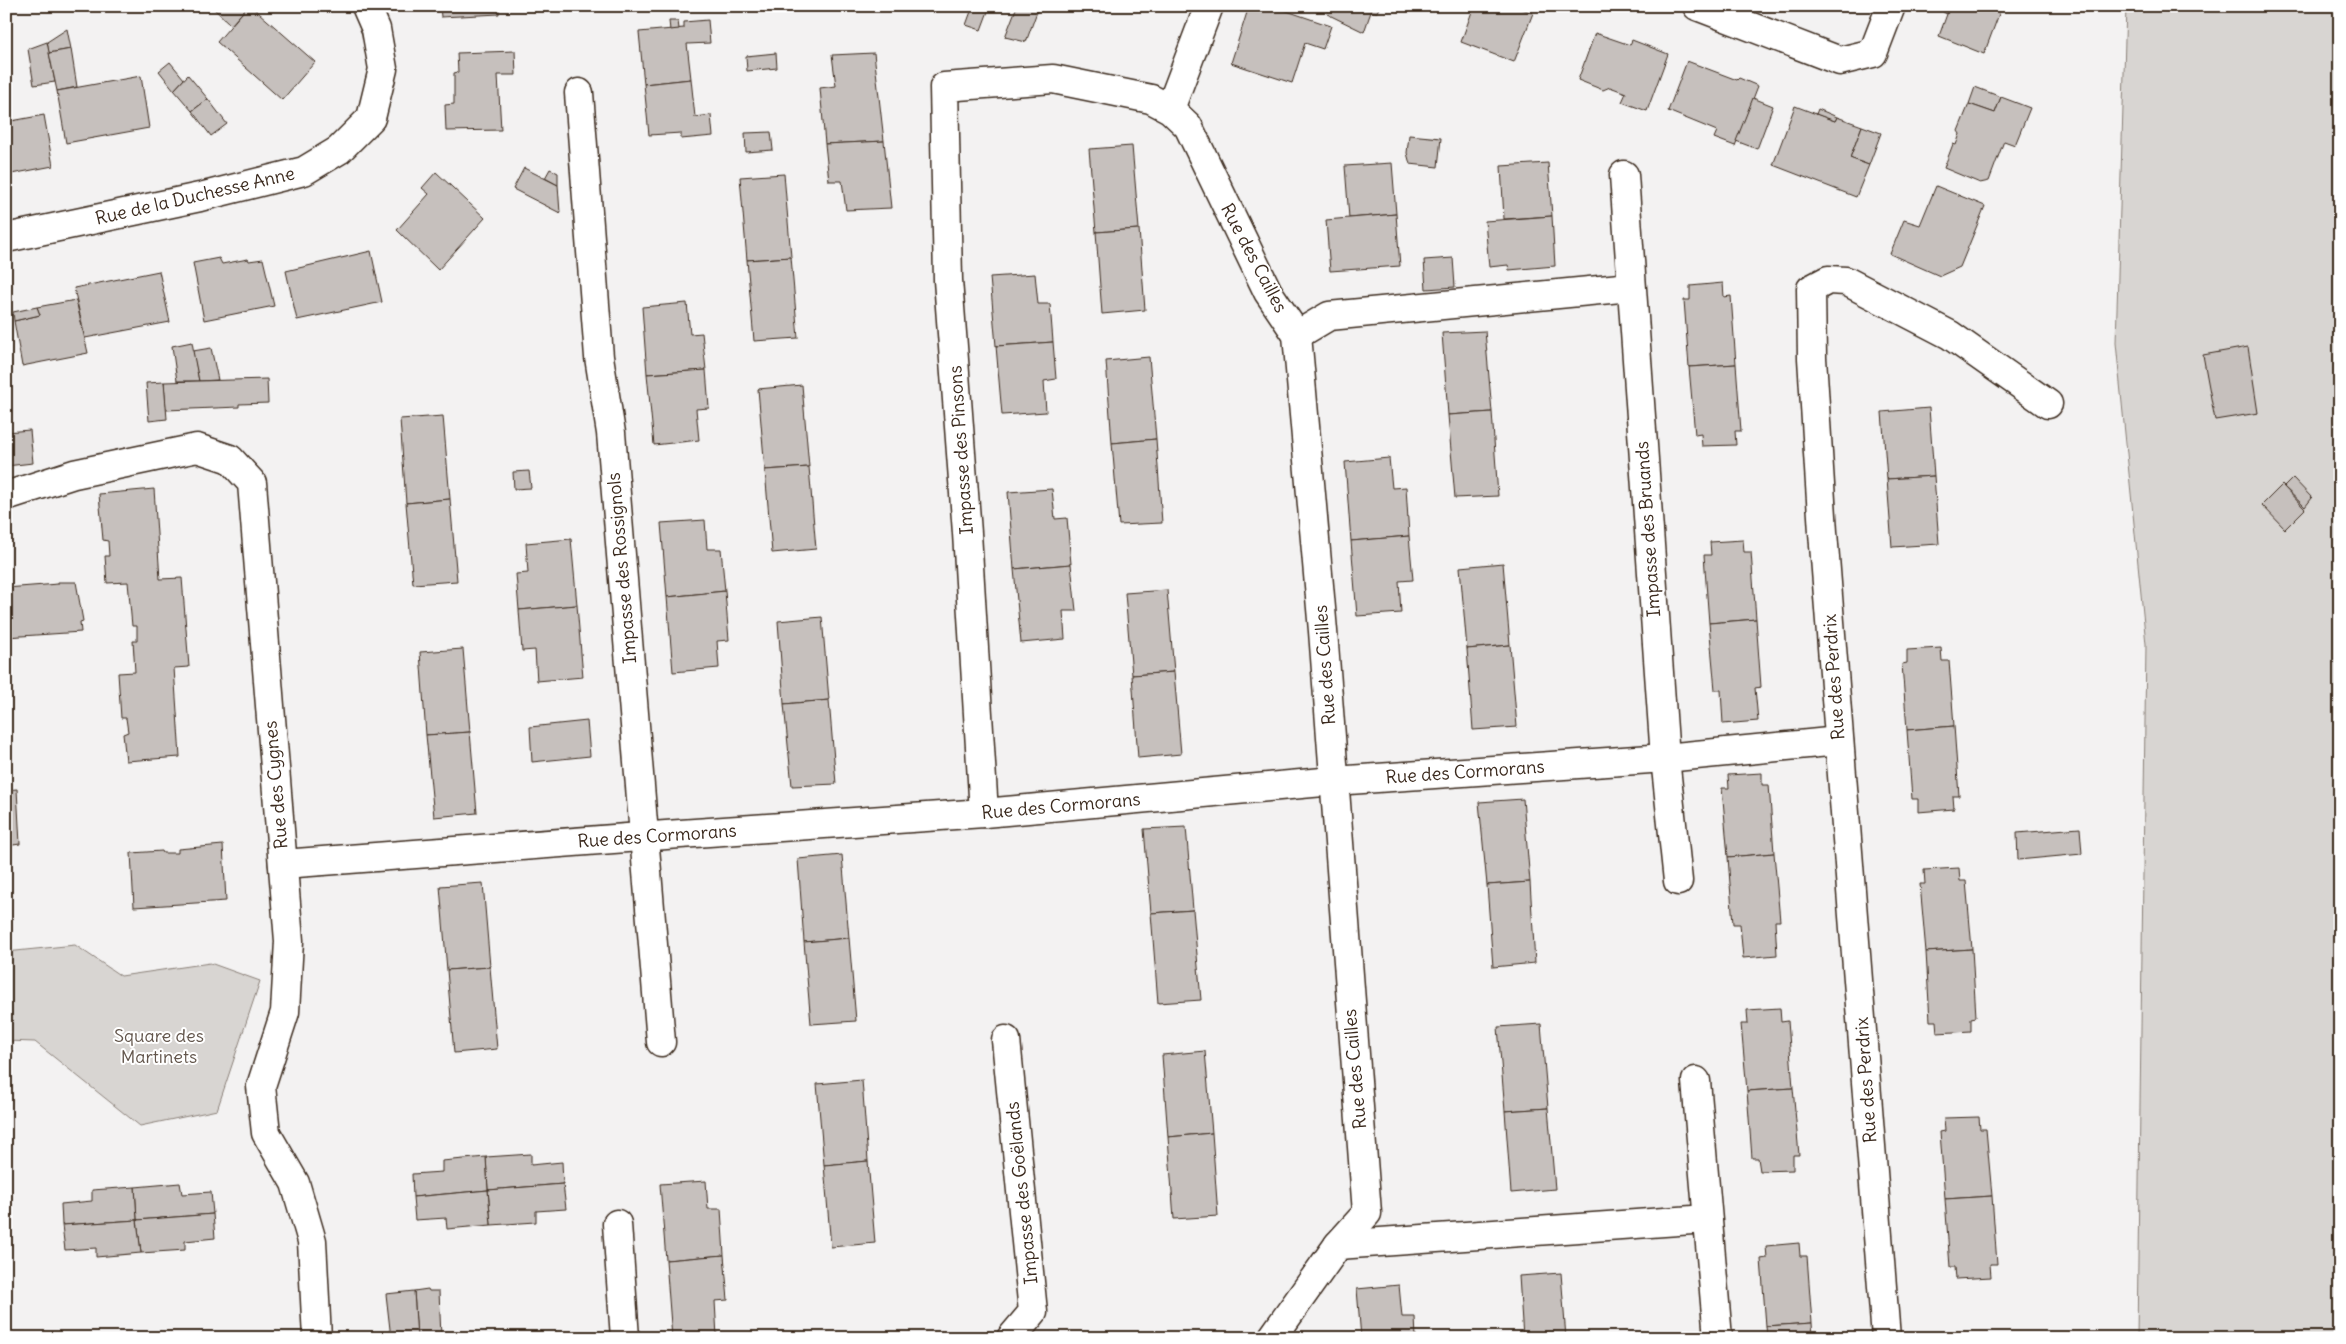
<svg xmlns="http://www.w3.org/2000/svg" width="2346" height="1344" font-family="Delius,sans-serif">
	<rect width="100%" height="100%" fill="#f3f2f2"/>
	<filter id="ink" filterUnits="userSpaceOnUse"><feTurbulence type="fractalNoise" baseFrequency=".02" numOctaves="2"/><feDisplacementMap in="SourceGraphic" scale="10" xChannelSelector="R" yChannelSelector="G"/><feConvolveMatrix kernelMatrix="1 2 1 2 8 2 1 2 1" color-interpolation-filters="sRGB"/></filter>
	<g filter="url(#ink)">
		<g fill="#d8d5d2" stroke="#8a8078">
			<path d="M2126 6H2340V1338H2137L2146 644 2116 343Z"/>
			<path d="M75 945 121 976 210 963 260 981 217 1110 140 1126 35 1042 6 1041V952Z"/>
		</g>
		<g fill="#c6c0bd" stroke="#3b2a1e">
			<path d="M211 6H248L231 25Z"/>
			<path d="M248 6H251L315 62 282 100 217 42Z"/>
			<path d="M440 6H499V14L441 17Z"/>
			<path d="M973 6H990L981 30 966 25Z"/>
			<path d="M1017 6H1039L1026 42 1005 37Z"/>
			<path d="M1249 6H1272L1331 26 1323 49 1305 43 1292 83 1231 63Z"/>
			<path d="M1330 6 1366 7 1373 6 1364 32 1327 14Z"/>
			<path d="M1373 6H1380L1377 12 1371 11Z"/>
			<path d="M1474 6H1514L1533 13 1514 62 1461 42Z"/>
			<path d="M1946 6H1950L1947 14 1943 12Z"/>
			<path d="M1950 6H2002L1984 54 1939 36Z"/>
			<path d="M2014 6H2031L2030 9Z"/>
			<path d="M708 20 710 43 687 44 691 79 644 84 639 32 684 28V22Z"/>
			<path d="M669 21H678L679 29 670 30Z"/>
			<path d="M67 29 71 49 49 53 47 42Z"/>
			<path d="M1595 33 1630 45 1632 40 1668 54 1647 111 1622 102 1626 93 1610 87 1603 90 1578 80Z"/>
			<path d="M47 42 55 82 34 85 28 49Z"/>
			<path d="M71 49 77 87 57 91 49 53Z"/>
			<path d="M515 51 516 75H498L501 130 446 131 445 105 454 104V73L458 72 457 53Z"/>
			<path d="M776 53 777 68 747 71 746 56Z"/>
			<path d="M874 53 884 141 825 144 820 88 836 86 832 55Z"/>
			<path d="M1687 61 1737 80 1739 78 1758 86 1735 146 1714 138 1717 131 1668 111Z"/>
			<path d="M170 62 184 79 174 90 159 71Z"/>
			<path d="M188 75 208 99 192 111 174 90Z"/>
			<path d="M141 76 149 128 66 143 57 91Z"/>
			<path d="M691 79 695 117 711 115 713 136 681 139V133L649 135 644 84Z"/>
			<path d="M1975 87 2001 97 1995 113 1969 104Z"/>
			<path d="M2001 97 2030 108 2015 145 2004 141 1989 181 1980 183 1944 168 1953 144 1956 145 1960 134 1958 131 1969 104 1995 113Z"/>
			<path d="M1753 98 1773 106 1757 149 1736 141Z"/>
			<path d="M208 99 227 124 211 136 192 111Z"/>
			<path d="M1795 106 1835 121 1837 117 1862 126 1850 158 1869 165 1856 197 1773 165Z"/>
			<path d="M1818 109 1837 117 1835 121 1816 114Z"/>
			<path d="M44 115 53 166 6 175V122Z"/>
			<path d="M1862 126 1881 133 1869 165 1850 158Z"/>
			<path d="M771 132 773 150 746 152 745 133Z"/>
			<path d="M1409 135 1441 138 1438 167 1410 164 1407 153Z"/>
			<path d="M884 141 891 208 846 210 842 181H829L825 144Z"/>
			<path d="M1132 146 1139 229 1096 232 1089 149Z"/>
			<path d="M1392 163 1396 214 1349 218 1345 166Z"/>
			<path d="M1548 163 1552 216 1504 219 1501 166Z"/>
			<path d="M524 168 558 185 560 213 513 189Z"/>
			<path d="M550 169 558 173V185L545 178Z"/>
			<path d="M436 172 485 218 438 270 397 230 429 194 422 188Z"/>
			<path d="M784 174 791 257 747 260 740 177Z"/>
			<path d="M1936 186 1985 206 1960 267 1940 276 1890 254 1904 220 1920 225Z"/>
			<path d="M1396 214 1400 266 1330 271 1326 220Z"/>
			<path d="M1552 216 1555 266 1509 270 1508 265 1489 267 1485 221Z"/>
			<path d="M1139 229 1145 310 1102 314 1096 232Z"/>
			<path d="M371 251 382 302 297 320 286 271Z"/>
			<path d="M791 257 798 338 754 341 747 260Z"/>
			<path d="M219 258 222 264 248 259 249 261 263 259 274 306 204 320 193 263Z"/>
			<path d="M1453 258 1455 287 1426 289 1424 260Z"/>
			<path d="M159 271 170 322 85 338 74 288Z"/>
			<path d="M1035 274 1038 304H1050L1053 342 996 346 990 277Z"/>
			<path d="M1723 283 1724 297 1731 296 1736 364 1689 367 1684 300H1690V286Z"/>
			<path d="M76 300 88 353 22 366 14 321 40 315 37 307Z"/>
			<path d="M687 303 690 334 702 333 706 370 647 374 642 307Z"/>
			<path d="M37 307 40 315 14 321 13 312Z"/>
			<path d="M1485 331 1492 412 1448 415 1442 333Z"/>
			<path d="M192 342 199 381H177L172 346Z"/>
			<path d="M1053 342 1056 379 1044 381 1046 412 1002 415 996 346Z"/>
			<path d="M2248 347 2258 413 2215 420 2203 355Z"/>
			<path d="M211 348 218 380 199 381 193 351Z"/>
			<path d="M1149 357 1156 439 1112 443 1106 361Z"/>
			<path d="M1736 364 1741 431H1735L1736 445 1702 446 1701 434 1695 435 1689 367Z"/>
			<path d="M706 370 709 408 696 409 699 440 654 445 647 374Z"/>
			<path d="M267 379 268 403 239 404V407L166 410 164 382Z"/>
			<path d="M164 382 167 419 149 421 146 383Z"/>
			<path d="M802 385 809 467 765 470 758 389Z"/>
			<path d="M1929 408 1934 476 1887 479 1882 412Z"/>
			<path d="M1492 412 1498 496 1455 498 1448 415Z"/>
			<path d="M443 416 450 499 406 503 400 419Z"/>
			<path d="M30 430 33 463 6 466V432Z"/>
			<path d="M1156 439 1162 523 1119 525 1112 443Z"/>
			<path d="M1389 458 1392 488 1406 487 1409 536 1351 541 1345 462Z"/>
			<path d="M809 467 816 549 772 553 765 470Z"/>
			<path d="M529 471 531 488 514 489 513 472Z"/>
			<path d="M1934 476 1939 544 1892 547 1887 479Z"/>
			<path d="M2293 478 2312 498 2305 507 2284 487Z"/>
			<path d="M2282 485 2305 509 2285 529 2262 505Z"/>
			<path d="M154 489 160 579 182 578 189 667 174 668 180 757 126 761 123 734 128 732 126 718H121L118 673 135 672 133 641H137V626H132L128 582 107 583 105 556H109L108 541 103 540 99 494Z"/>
			<path d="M1052 489 1055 519 1067 518 1071 564 1014 569 1008 492Z"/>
			<path d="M450 499 457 581 413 584 406 503Z"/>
			<path d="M705 520 707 549H721L725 591 667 597 661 523Z"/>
			<path d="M1409 536 1413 580 1399 581 1401 613 1357 616 1351 541Z"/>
			<path d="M571 539 577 605 519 610 516 574 528 573 526 543Z"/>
			<path d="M1743 540 1744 552H1751L1756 619 1709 623 1704 555H1711L1710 542Z"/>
			<path d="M1503 563 1510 645 1467 649 1460 567Z"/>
			<path d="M1071 564 1076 611H1063L1065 639 1021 643 1014 569Z"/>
			<path d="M58 582H76L83 621 80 622 81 632 6 637V588L58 584Z"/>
			<path d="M1167 590 1174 672 1132 675 1125 593Z"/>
			<path d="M725 591 729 640 717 641 719 668 673 672 667 597Z"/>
			<path d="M577 605 583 677 537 681 535 650 522 651 519 610Z"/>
			<path d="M822 617 829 700 784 704 778 621Z"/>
			<path d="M1756 619 1761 687 1755 688 1758 721 1723 724 1721 690H1715L1709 623Z"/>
			<path d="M1510 645 1517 727 1473 730 1467 649Z"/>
			<path d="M1941 648 1942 661H1949L1954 726 1907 730 1902 664 1907 663V650Z"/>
			<path d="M463 649 470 732 426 735 420 652Z"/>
			<path d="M1174 672 1181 754 1138 758 1132 675Z"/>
			<path d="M829 700 836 784 792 786 784 704Z"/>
			<path d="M587 721 590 756 532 762 530 727Z"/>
			<path d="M1954 726 1959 796H1953L1954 809 1918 812V799H1912L1907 730Z"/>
			<path d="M470 732 477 813 434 817 426 735Z"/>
			<path d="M1762 773V785H1769L1774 853 1728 857 1722 788H1729L1728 775Z"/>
			<path d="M17 789 20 844 6 846V790Z"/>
			<path d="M1523 799 1530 882 1487 885 1479 802Z"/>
			<path d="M1186 827 1193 910 1151 913 1144 829Z"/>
			<path d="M2080 828 2082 854 2018 860 2017 833Z"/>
			<path d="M223 845 226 901 134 907 131 853 162 851 163 853H178V849Z"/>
			<path d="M1774 853 1780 921H1775L1777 955 1743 958 1740 924H1733L1728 857Z"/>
			<path d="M842 855 849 938 804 942 798 859Z"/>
			<path d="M1959 868 1960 881H1966L1972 949 1926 952 1920 884H1925L1924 870Z"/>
			<path d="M1530 882 1535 963 1493 967 1487 885Z"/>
			<path d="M483 883 490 967 447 970 440 886Z"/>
			<path d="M1193 910 1201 1000 1158 1003 1151 913Z"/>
			<path d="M849 938 856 1021 811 1024 804 942Z"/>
			<path d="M1972 949 1976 1017 1971 1018V1031L1937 1033 1936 1021H1930L1926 952Z"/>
			<path d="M490 967 497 1049 454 1053 447 970Z"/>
			<path d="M1780 1008 1781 1022 1788 1021 1793 1088 1747 1091 1741 1024H1748L1747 1010Z"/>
			<path d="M1541 1024 1548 1108 1505 1111 1498 1027Z"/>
			<path d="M1205 1051 1212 1133 1168 1137 1162 1055Z"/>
			<path d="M862 1080 868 1161 824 1165 817 1084Z"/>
			<path d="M1793 1088 1799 1155H1793V1170L1760 1171 1758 1158H1752L1747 1091Z"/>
			<path d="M1548 1108 1555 1189 1511 1193 1505 1111Z"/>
			<path d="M1979 1117 1980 1129H1986L1992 1196 1945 1199 1940 1132 1945 1131 1944 1118Z"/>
			<path d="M1212 1133 1218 1216 1174 1219 1168 1137Z"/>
			<path d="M531 1154V1165L562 1162 563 1184 488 1190 486 1157Z"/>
			<path d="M486 1157 488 1190 413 1197 412 1174 442 1172V1161Z"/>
			<path d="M868 1161 875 1243 831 1247 824 1165Z"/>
			<path d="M706 1181 708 1209H721L724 1255 666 1260 660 1184Z"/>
			<path d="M180 1183 182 1194 211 1192 213 1214 137 1220 135 1187Z"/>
			<path d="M563 1184 566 1209 536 1211V1222L491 1225 488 1190Z"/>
			<path d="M135 1187 137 1220 62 1225 61 1204 92 1201V1190Z"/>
			<path d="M488 1190 491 1225 447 1229 446 1218 415 1220 413 1197Z"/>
			<path d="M1992 1196 1997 1264H1990L1991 1277 1956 1279 1955 1267H1950L1945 1199Z"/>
			<path d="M213 1214 215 1238 185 1241V1250L141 1253 137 1220Z"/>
			<path d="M137 1220 141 1253 96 1257V1248L65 1250 62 1225Z"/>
			<path d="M1799 1243 1800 1256H1807L1812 1323 1766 1326 1761 1259 1767 1258 1766 1246Z"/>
			<path d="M724 1255 728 1300 715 1301 717 1337 672 1338 666 1260Z"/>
			<path d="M1561 1273 1566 1338H1523L1519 1276Z"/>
			<path d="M1399 1285 1402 1317H1415L1416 1338H1361L1357 1289Z"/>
			<path d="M428 1289 429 1291H439L441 1337 417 1338 414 1291Z"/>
			<path d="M414 1291 417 1338H391L386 1294Z"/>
			<path d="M1812 1323 1813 1338H1767L1766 1326Z"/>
		</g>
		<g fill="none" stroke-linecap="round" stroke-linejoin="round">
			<g stroke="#3b2a1e" stroke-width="31">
				<g id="street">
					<path d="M1697 6 1840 61 1873 53 1891 6"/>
					<path d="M579 93 599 357 611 433 661 1042"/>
					<path d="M1170 109 1209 6"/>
					<path d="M1624 175 1665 758 1678 881"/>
					<path d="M6 238 200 197 304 171 339 150 371 118 383 69 376 29 366 6"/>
					<path d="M1297 335 1329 316 1631 287"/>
					<path d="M6 496 74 474 197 448 230 459 252 483 289 941 285 1012 261 1086 266 1133 295 1183 312 1241 317 1338"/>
					<path d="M984 813 967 533 948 280 944 87 1053 79 1151 99 1170 109 1188 126 1268 292 1297 335 1323 631 1367 1213 1338 1245"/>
					<path d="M283 864 666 835 984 813 1334 781 1665 758 1839 741"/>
					<path d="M1006 1040 1033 1312 1011 1338"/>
					<path d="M1696 1081 1718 1338"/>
					<path d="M617 1224 625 1338"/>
					<path d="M1272 1338 1338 1245 1707 1219"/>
					<path d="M1886 1338 1823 532 1812 358 1811 289 1828 280 1846 281 1950 335 2048 404"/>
				</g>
			</g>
			<use href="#street" stroke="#fff" stroke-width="28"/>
		</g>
	</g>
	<g text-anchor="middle" stroke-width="4" stroke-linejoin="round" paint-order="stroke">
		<g font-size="18" fill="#3b2a1e" stroke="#fff">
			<text transform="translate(195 196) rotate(-13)" y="6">Rue de la Duchesse Anne</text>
			<text transform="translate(1254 258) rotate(62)" y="6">Rue des Cailles</text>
			<text transform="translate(961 450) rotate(-94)" y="6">Impasse des Pinsons</text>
			<text transform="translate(1648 529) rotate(-94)" y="6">Impasse des Bruands</text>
			<text transform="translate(622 568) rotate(-95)" y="6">Impasse des Rossignols</text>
			<text transform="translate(1325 665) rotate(-94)" y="6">Rue des Cailles</text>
			<text transform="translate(1834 677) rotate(-94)" y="6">Rue des Perdrix</text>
			<text transform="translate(1465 772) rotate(-4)" y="6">Rue des Cormorans</text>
			<text transform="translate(276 785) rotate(-95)" y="6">Rue des Cygnes</text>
			<text transform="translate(1061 806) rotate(-5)" y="6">Rue des Cormorans</text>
			<text transform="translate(657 836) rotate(-4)" y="6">Rue des Cormorans</text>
			<text transform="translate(1355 1069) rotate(-95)" y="6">Rue des Cailles</text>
			<text transform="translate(1866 1080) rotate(-94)" y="6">Rue des Perdrix</text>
			<text transform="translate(1022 1193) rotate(-96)" y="6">Impasse des Goëlands</text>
		</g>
		<g font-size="18" fill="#62554b" stroke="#fff">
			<text x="159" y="1042">Square des<tspan x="159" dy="21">Martinets</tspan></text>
		</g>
	</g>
	<rect width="2346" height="1344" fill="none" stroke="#fff" stroke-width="25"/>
	<rect x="12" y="12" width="2321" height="1319" fill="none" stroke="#3b2a1e" stroke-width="2" filter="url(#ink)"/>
</svg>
